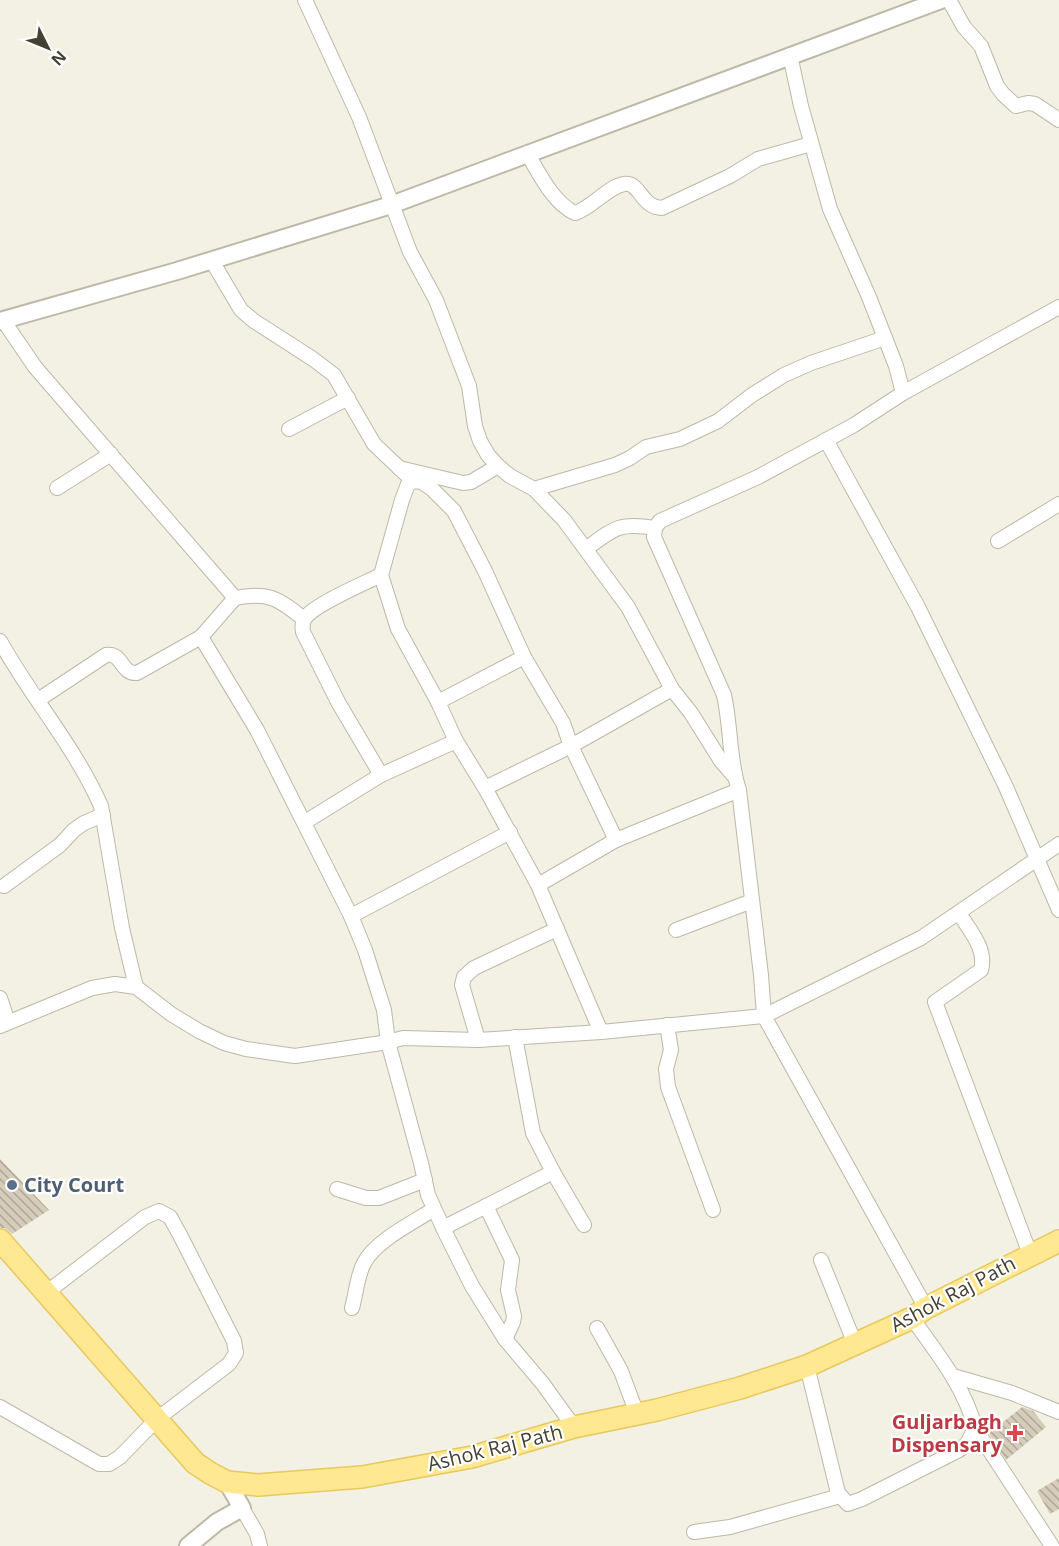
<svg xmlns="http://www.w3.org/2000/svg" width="1059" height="1546" font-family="'Open Sans',sans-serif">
	<defs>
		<pattern id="building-back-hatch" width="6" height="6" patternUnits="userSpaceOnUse" patternTransform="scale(1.5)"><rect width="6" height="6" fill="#d5ccb9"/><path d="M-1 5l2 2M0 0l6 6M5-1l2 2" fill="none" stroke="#afa797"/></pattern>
	</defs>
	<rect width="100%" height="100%" fill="#f3f0e4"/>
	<g fill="url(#building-back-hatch)">
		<path d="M0 1159 49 1210 12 1234 5 1228H0Z"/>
		<path d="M1022 1407 1033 1411 1046 1427 1006 1460 989 1433Z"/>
		<path d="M1059 1478V1509L1050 1514 1037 1491Z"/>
	</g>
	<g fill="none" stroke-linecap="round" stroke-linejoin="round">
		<g stroke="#beb8a7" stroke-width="16">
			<g id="minor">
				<path d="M305 0 359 117 410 252 436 300 469 386 475 426 480 441 488 455 498 466 510 476 534 489 564 520 628 607 672 689"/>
				<path d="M949 0 964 27 981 46 997 86 1003 94 1016 106 1028 103 1035 104 1059 120"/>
				<path d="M790 55 801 106 830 209 869 297 896 366 903 393 854 425 758 477 660 521 655 528 654 537 724 695C731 726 729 760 739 790L761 975 764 1016 926 1308"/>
				<path d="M527 153C539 173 553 203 575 213 592 208 607 187 624 184 640 181 641 208 662 208L730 176 758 159 811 144"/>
				<path d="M212 261 241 310 254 321 313 359 334 375 374 444 413 481"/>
				<path d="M3 320 35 367 235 598 201 637 257 730 351 916 365 950 384 1010 388 1042 421 1163 428 1195 446 1234 472 1286 505 1339 543 1384 574 1427"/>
				<path d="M903 393 1059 307"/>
				<path d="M289 429 348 398"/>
				<path d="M826 440 918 607 1006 787 1059 910"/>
				<path d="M399 468 463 483 471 482 498 466"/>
				<path d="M57 488 111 454"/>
				<path d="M534 489 615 465 630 458 646 447 680 439 718 421 752 395 784 375 811 363 885 338"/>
				<path d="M998 541 1059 504"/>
				<path d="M586 549C614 528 619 522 655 528"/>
				<path d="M235 598C268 591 279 599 304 619"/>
				<path d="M0 641C31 697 75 747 101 806L122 928 136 987"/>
				<path d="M38 700 106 655C123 652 120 674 137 673L201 637"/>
				<path d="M438 702 524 657"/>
				<path d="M381 775 338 702 303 632C302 627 302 623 305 618 315 604 363 584 381 575"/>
				<path d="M485 788 571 746 672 689 691 713 721 761 734 776"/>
				<path d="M305 822 381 775 456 741"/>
				<path d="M616 840 739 790"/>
				<path d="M538 885 616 840 571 746 563 723 524 657 485 571 454 511 432 489 422 482 413 481 408 484 402 500 381 575 398 629 438 702 456 741 485 788 538 885 601 1032"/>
				<path d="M4 886 60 845 74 830 84 823 103 815"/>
				<path d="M959 913C970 931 987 949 981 970L935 1002 1030 1254"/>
				<path d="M351 916 510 832"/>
				<path d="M676 930 752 901"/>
				<path d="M0 998 8 1022"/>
				<path d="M667 1025 671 1050 666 1069 668 1087 713 1210"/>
				<path d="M0 1026 92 988 115 984 136 987 171 1014 199 1031 224 1043 246 1049 295 1056 388 1042 403 1038 478 1040 601 1032 764 1016 921 938 1059 844"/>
				<path d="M515 1037 533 1133 553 1172 584 1225"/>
				<path d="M478 1040 462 985 464 977 474 968 557 929"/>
				<path d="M337 1189 366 1198H379L425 1180"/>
				<path d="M486 1206 512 1260 508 1290 514 1316 513 1322 505 1339"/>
				<path d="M443 1228 553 1172"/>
				<path d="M821 1260 855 1344"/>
				<path d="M352 1308C356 1294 357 1276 364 1263 375 1241 414 1222 434 1209"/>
				<path d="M597 1328 621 1371 637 1414"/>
				<path d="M807 1366 838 1493 848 1504 862 1499 959 1450 967 1444 975 1428C965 1387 936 1352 912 1318"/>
				<path d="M953 1376 1012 1393 1059 1412"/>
				<path d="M0 1407 99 1464H109L120 1457 157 1419 229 1364 236 1353 234 1341 180 1235 170 1217 159 1211 145 1217 46 1293"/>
				<path d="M975 1428 1052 1546"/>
				<path d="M242 1508 257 1534 260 1546"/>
				<path d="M694 1532 730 1527 840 1496"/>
			</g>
		</g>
		<g stroke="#beb8a7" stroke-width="20">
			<g id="tertiary">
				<path d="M0 321 177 271 391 205 941 0"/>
				<path d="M188 1546 217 1522 242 1508 227 1482"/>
			</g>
		</g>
		<g stroke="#e7c95d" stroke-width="24">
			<path id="primary" d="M0 1240 195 1463 210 1473 227 1482 258 1485 362 1477 472 1457 574 1427 657 1410 740 1388 807 1366 912 1318 926 1308 1059 1241"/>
		</g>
		<use href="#minor" stroke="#fff" stroke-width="14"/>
		<use href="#tertiary" stroke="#fff" stroke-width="16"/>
		<use href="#primary" stroke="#ffe891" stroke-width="21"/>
	</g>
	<circle fill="#5c6f8a" stroke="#fff" stroke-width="2" cx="12" cy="1185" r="6"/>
	<path fill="#e0444e" stroke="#fff" stroke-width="2" d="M1012 1424h6v6h6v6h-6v6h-6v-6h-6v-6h6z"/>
	<g text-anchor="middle" stroke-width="4.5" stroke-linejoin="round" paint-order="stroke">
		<g font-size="20" font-weight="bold" fill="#4e5e75" stroke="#fff" text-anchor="start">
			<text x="24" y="1192">City Court</text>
		</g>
		<g font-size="20" fill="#454034" stroke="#fff">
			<text transform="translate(953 1294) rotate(-28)" y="7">Ashok Raj Path</text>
			<text transform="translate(495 1448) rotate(-14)" y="7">Ashok Raj Path</text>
		</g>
		<g font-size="20" font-weight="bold" fill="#be3a42" stroke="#fff" text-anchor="end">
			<text x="1002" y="1429">Guljarbagh<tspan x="1002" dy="23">Dispensary</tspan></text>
		</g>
	</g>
	<g transform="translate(48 48) rotate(133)" stroke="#ffffff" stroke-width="4.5" paint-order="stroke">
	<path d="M0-4.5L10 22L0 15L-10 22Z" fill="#454034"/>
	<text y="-9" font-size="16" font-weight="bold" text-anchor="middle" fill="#454034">N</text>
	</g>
</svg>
